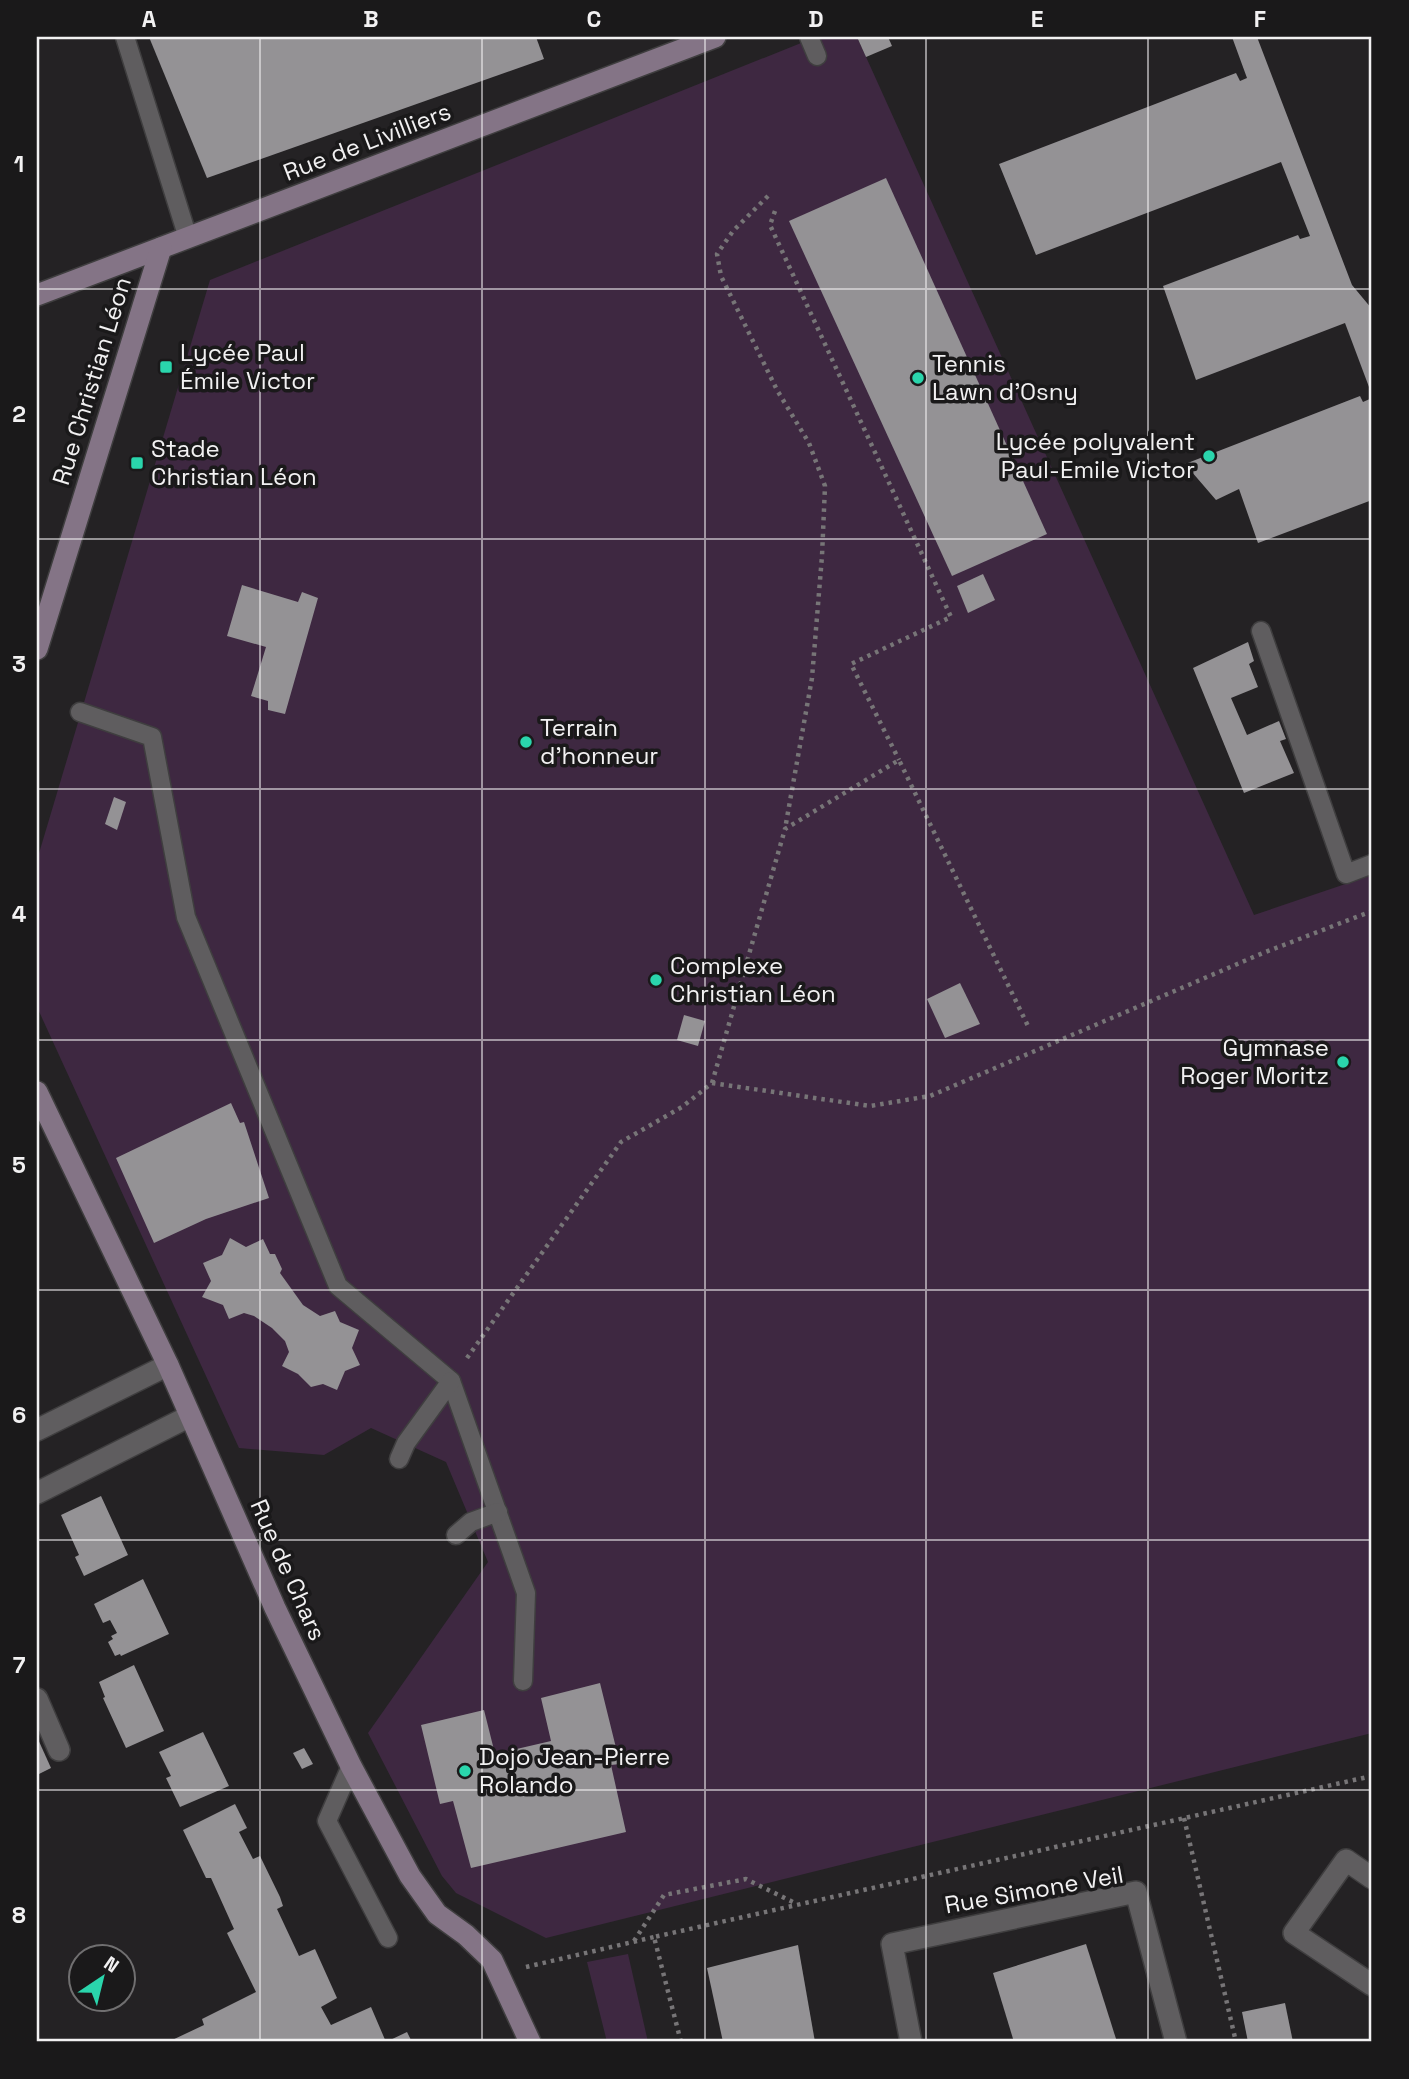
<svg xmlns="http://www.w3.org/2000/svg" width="1409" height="2079" font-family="'Space Grotesk',sans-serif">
	<rect width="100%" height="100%" fill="#242224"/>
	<g fill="#3e2841">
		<path d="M816 37H857L1254 915 1372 875V1733L546 1938 456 1893 442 1876 368 1733 488 1562 446 1462 371 1428 324 1455 239 1448 37 1007V860L210 280Z"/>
		<path d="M628 1954 648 2042H607L587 1962Z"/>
	</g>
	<g fill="#949295">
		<path d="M149 37H536L544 59 207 178Z"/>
		<path d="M857 37H888L892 46 866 57Z"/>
		<path d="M1232 37H1257L1352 285 1372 309V395L1345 323 1196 380 1163 286 1298 235 1300 239 1310 236 1281 162 1036 255 999 164 1236 73 1240 81 1247 78Z"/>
		<path d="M886 178 1047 534 952 576 789 221Z"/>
		<path d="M1360 396 1363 402 1372 398V500L1258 543 1239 489 1216 500 1185 464Z"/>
		<path d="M983 574 995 600 968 613 957 586Z"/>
		<path d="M242 585 298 602 302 592 318 598 285 714 268 710V701L251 696 266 647 227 636Z"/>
		<path d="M1248 642 1254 661 1249 664 1258 687 1231 698 1247 735 1279 721 1286 739 1280 741 1294 773 1244 793 1193 668Z"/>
		<path d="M114 797 126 802 117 830 105 824Z"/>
		<path d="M960 983 980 1024 945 1038 927 999Z"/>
		<path d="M684 1015 705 1021 698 1046 677 1040Z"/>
		<path d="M231 1103 240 1123 244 1122 269 1198 206 1219 154 1243 116 1158Z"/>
		<path d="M230 1238 246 1247 263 1239 270 1254H275L282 1269 280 1273 303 1305 320 1316 335 1311 340 1322 359 1330 352 1348 360 1365 345 1371 337 1390 323 1384 311 1387 298 1374 282 1366 289 1352 285 1341 272 1328 254 1316 244 1313 229 1319 223 1305 202 1297 211 1281 203 1263 222 1255Z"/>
		<path d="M101 1496 128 1555 84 1576 75 1557 79 1555 61 1515Z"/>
		<path d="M143 1579 169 1634 121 1656 120 1654 115 1656 108 1642 113 1639 111 1636 117 1633 110 1620 103 1623 94 1604Z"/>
		<path d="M134 1665 164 1731 126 1748 103 1698 105 1697 99 1682Z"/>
		<path d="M600 1683 620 1764 611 1765 626 1832 471 1868 453 1801 440 1804 421 1725 484 1710 495 1754 551 1741 541 1698Z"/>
		<path d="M203 1732 229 1786 180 1807 166 1778 171 1776 159 1752Z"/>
		<path d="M37 1737 51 1768 37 1775Z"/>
		<path d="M304 1748 313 1764 302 1769 293 1753Z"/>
		<path d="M235 1804 247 1828 239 1832 253 1859 260 1856 280 1897 283 1906 277 1909 299 1956 315 1949 337 1998 321 2007 331 2025 371 2007 386 2042 407 2032 412 2042H168L204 2025 202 2019 256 1992 227 1933 234 1929 211 1878H206L183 1830Z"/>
		<path d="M1086 1944 1117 2042H1014L993 1973Z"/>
		<path d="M798 1945 815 2042H723L707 1968Z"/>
		<path d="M1285 2003 1293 2042H1248L1242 2012Z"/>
	</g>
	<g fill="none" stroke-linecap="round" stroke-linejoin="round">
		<g stroke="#3f3e3f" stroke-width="21">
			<g id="lane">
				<path d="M125 37 188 238"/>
				<path d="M809 37 817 56"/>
				<path d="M1261 631 1346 874 1372 864"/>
				<path d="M80 712 152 737 186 917 338 1286 451 1381 526 1593 523 1681"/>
				<path d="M399 1459 406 1443 451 1381"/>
				<path d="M456 1535 471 1522 498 1512"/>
				<path d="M351 1766 327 1821 388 1938"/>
			</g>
		</g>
		<g stroke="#3f3e3f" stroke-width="24">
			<g id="street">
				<path d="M37 1430 168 1365"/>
				<path d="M37 1493 190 1416"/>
				<path d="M37 1699 59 1750"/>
				<path d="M1372 1878 1346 1860 1294 1933 1372 1985"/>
				<path d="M911 2042 892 1944 1136 1892 1176 2042"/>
			</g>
		</g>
		<g stroke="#3f3e3f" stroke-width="24">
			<g id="secondary">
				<path d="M37 295 715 37"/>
				<path d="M37 649 161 248"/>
				<path d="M37 1092 168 1365 275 1608 351 1766 410 1876 437 1914 466 1935 492 1960 530 2042"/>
			</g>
		</g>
		<g stroke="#777577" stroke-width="4.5" stroke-dasharray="3.5 5" stroke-linecap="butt">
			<path d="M768 196 733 231 717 254 721 276 777 390 809 443 825 486 822 556 812 678 785 829"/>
			<path d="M775 211 770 225 951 617 851 664 899 760"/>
			<path d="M712 1083 785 829 899 760 1028 1026"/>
			<path d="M467 1358 621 1142 682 1107 712 1083 870 1106 930 1096 1263 953 1372 911"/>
			<path d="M1184 1818 1236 2042"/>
			<path d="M634 1941 664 1895 746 1879 797 1904"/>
			<path d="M526 1967 654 1937"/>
			<path d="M681 2042 654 1937 1372 1776"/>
		</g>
		<use href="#lane" stroke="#5f5d5f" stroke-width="18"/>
		<use href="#street" stroke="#5f5d5f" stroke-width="21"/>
		<use href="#secondary" stroke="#847486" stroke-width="21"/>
	</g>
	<path fill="none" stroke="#f2f1f2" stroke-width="2" stroke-opacity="0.55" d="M260 37V2042M482 37V2042M705 37V2042M926 37V2042M1148 37V2042M37 289H1372M37 539H1372M37 789H1372M37 1040H1372M37 1290H1372M37 1540H1372M37 1790H1372"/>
	<g fill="#2ad5ac" stroke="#1a191a" stroke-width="2.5">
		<rect x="159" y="360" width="14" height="14" rx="3.5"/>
		<circle cx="918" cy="378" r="7"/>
		<circle cx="1209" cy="456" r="7"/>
		<rect x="130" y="456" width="14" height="14" rx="3.5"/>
		<circle cx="526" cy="742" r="7"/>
		<circle cx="656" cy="980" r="7"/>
		<circle cx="1343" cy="1062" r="7"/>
		<circle cx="465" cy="1771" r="7"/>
	</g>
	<g text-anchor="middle" stroke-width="7" stroke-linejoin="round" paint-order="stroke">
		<g font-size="24" fill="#f2f1f2" stroke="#1a191a">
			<text transform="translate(367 142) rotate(-21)" y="8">Rue de Livilliers</text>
			<text transform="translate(92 381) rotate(-73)" y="8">Rue Christian Léon</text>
			<text transform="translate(288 1570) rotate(66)" y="8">Rue de Chars</text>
			<text transform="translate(1034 1890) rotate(-10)" y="8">Rue Simone Veil</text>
		</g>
		<g font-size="24" fill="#f2f1f2" stroke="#1a191a" text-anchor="start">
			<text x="180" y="361">Lycée Paul<tspan x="180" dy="28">Émile Victor</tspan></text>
			<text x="932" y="372">Tennis<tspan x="932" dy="28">Lawn d'Osny</tspan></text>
			<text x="1195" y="450" text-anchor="end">Lycée polyvalent<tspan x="1195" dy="28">Paul-Emile Victor</tspan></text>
			<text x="151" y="457">Stade<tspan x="151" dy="28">Christian Léon</tspan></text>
			<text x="540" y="736">Terrain<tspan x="540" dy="28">d'honneur</tspan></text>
			<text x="670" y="974">Complexe<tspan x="670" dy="28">Christian Léon</tspan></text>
			<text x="1329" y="1056" text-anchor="end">Gymnase<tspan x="1329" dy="28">Roger Moritz</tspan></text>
			<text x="479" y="1765">Dojo Jean-Pierre<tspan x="479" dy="28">Rolando</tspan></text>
		</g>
	</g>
	<rect width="1409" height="2079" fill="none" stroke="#1a191a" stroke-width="77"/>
	<g transform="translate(102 1978) rotate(35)"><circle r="33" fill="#1a191a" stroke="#706f70" stroke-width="2"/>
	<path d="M0-5L12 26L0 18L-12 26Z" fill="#2ad5ac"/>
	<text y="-10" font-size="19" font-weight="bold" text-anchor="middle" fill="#f2f1f2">N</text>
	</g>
	<rect x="38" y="38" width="1332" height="2002" fill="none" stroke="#f2f1f2" stroke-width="2.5"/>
	<g font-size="23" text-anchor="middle" font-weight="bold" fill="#f2f1f2">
		<text x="149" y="27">A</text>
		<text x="371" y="27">B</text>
		<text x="594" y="27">C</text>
		<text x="816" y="27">D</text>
		<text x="1037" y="27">E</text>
		<text x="1260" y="27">F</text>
		<text x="19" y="172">1</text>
		<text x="19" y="422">2</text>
		<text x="19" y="672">3</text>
		<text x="19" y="922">4</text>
		<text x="19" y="1173">5</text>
		<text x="19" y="1423">6</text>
		<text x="19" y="1673">7</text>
		<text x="19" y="1923">8</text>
	</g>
</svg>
